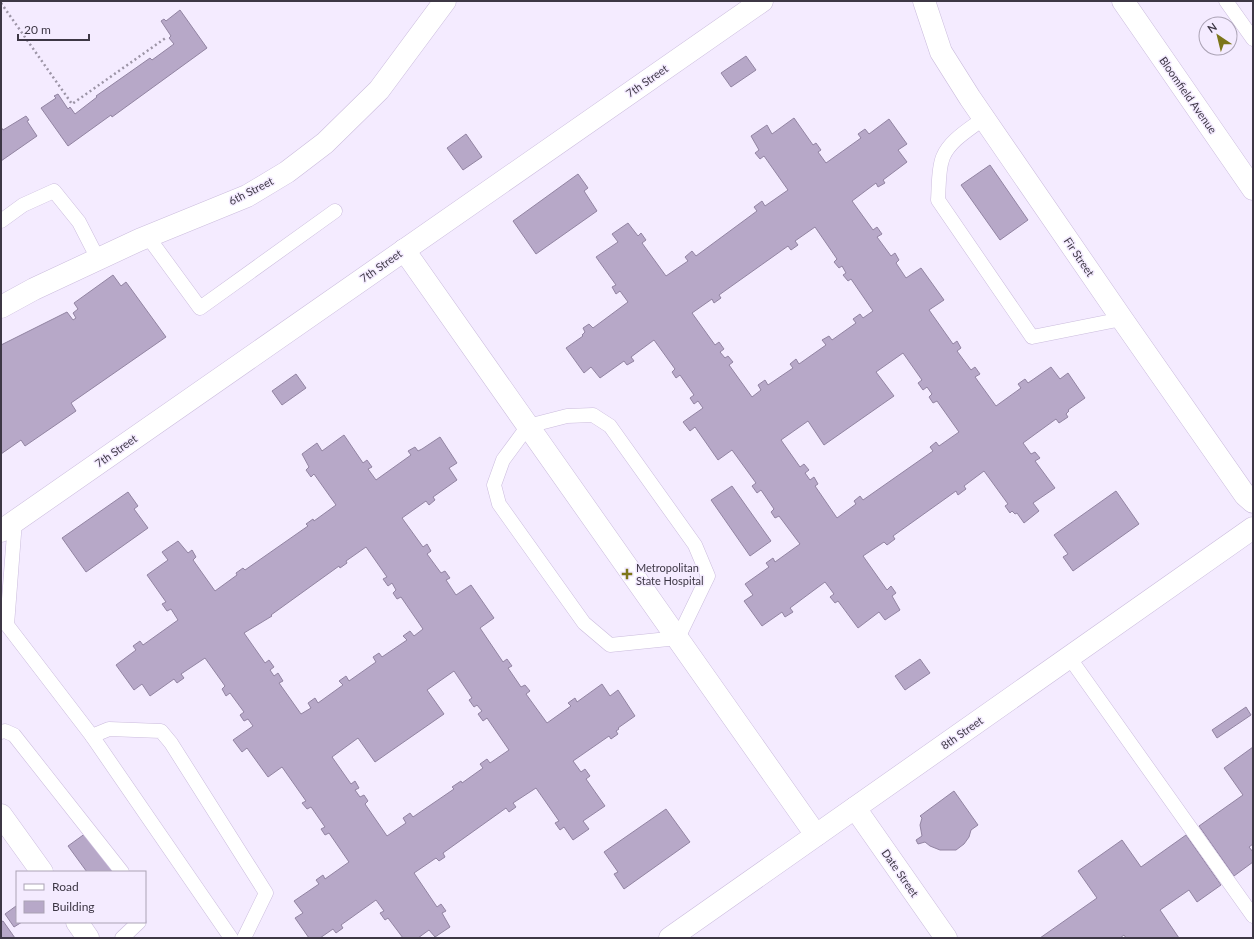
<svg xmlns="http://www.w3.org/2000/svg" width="1254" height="939" font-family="Lato,sans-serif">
	<rect width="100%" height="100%" fill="#f4ebff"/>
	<g fill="#b7a8c8" stroke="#9284a2" fill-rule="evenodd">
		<path d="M180 10 207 48 112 117 111 115 68 146 41 108 56 98 54 96 58 94 68 109 70 107 75 114 97 97 96 96 150 58 152 60 174 44 169 38 171 36 161 21 164 19 166 21Z"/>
		<path d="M746 56 756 70 731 87 721 73Z"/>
		<path d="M26 116 29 120 27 121 37 136 1 161V127L3 130Z"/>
		<path d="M794 118 813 145 816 143 821 150 818 152 826 163 861 138 858 134 865 129 869 134 889 119 907 144 898 150 907 162 883 180 885 183 878 187 876 183 852 201 873 230 877 227 882 234 877 237 891 256 895 253 899 260 896 263 906 278 921 268 944 300 929 310 953 344 957 341 961 348 957 351 971 370 975 367 980 374 975 377 996 406 1021 388 1018 384 1025 379 1028 383 1051 367 1060 379 1068 373 1085 398 1068 410 1069 411 1066 414 1068 417 1059 423 1056 419 1023 443 1031 454 1035 452 1040 458 1035 461 1055 488 1033 503 1039 511 1024 523 1017 513 1015 514 1012 511 1010 513 1005 506 1008 504 984 471 964 486 966 489 958 495 956 491 893 536 895 539 887 545 884 542 863 556 887 590 891 586 896 593 892 596 900 610 885 620 879 612 858 628 838 601 835 603 830 597 834 594 825 582 790 608 793 612 785 617 782 612 762 626 744 601 753 595 745 584 769 567 766 563 773 558 775 562 800 544 779 516 775 518 771 512 774 509 761 490 757 493 752 486 756 483 732 450 718 460 695 427 690 431 683 422 703 408 698 401 694 404 690 398 694 395 680 375 676 378 672 372 675 369 654 340 631 357 634 361 627 365 624 361 600 378 591 367 584 373 566 348 583 336 582 335 585 332 583 328 589 324 593 328 628 302 620 291 616 294 612 287 616 285 596 257 618 242 612 234 628 223 638 236 641 233 646 240 642 243 666 276 688 261 685 257 692 251 696 256 757 211 754 207 762 201 765 206 788 190 764 156 760 159 755 153 759 150 751 136 767 125 772 134ZM815 227 837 259 834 262 839 268 842 266 846 273 843 275 848 281 851 279 873 311 863 318 860 314 853 319 856 323 832 340 829 336 822 340 826 345 799 364 796 359 790 364 793 368 768 385 765 380 758 385 761 390 752 397 729 365 733 362 728 356 725 358 720 352 724 349 719 342 715 345 692 313 712 299 714 303 721 298 719 295 788 246 791 250 798 245 795 241ZM903 353 922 380 918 383 923 390 927 387 932 394 929 397 933 403 937 401 959 432 939 446 936 442 930 447 933 451 863 500 860 496 854 501 856 504 837 518 815 486 818 484 814 477 810 480 805 473 809 470 804 464 800 467 781 440 808 421 824 445 894 396 876 372Z"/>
		<path d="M466 134 482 157 463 170 447 148Z"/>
		<path d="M990 165 1028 220 1000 240 961 185Z"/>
		<path d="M578 174 588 188 584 191 597 211 536 254 513 221Z"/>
		<path d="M113 275 121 286 126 282 166 337 71 403 76 411 25 446 21 440 1 454V345L67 312 73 320 76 318 73 313 78 309 74 303Z"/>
		<path d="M296 374 306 388 282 405 272 391Z"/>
		<path d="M344 435 363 463 367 460 372 467 368 469 376 480 411 455 408 451 415 447 418 451 422 449 440 437 457 463 449 468 457 480 433 497 435 500 429 505 426 501 402 518 423 547 427 544 431 551 427 554 441 573 445 571 450 578 446 580 456 595 471 585 494 618 480 628 503 662 507 659 512 666 508 668 521 687 525 685 530 691 526 694 547 723 571 706 568 703 575 698 577 702 602 684 610 696 618 690 635 716 618 728 619 729 616 731 618 734 611 739 609 736 573 761 581 772 585 769 590 776 586 779 605 806 583 821 589 829 573 840 564 827 560 830 555 823 559 821 536 788 513 803 516 807 509 812 506 808 443 853 445 857 439 861 436 858 414 873 437 907 441 904 446 911 442 913 450 927 435 937 429 930 418 938H403L388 918 385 920 380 913 384 911 376 900 341 925 343 928 336 933 333 929 320 938H309L295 918 303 913 294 901 319 884 316 880 323 875 325 879 349 862 329 833 325 835 321 829 325 827 311 807 307 809 302 803 306 801 282 767 268 777 247 748 242 752 233 740 253 726 248 719 244 721 240 715 244 712 230 693 226 696 222 689 225 686 205 658 181 674 184 678 177 683 174 679 150 696 142 684 134 690 116 665 136 650 133 646 140 641 143 645 178 620 171 609 167 611 162 604 166 602 147 575 168 560 162 552 178 541 188 553 192 550 196 557 193 560 215 591 237 575 236 573 243 568 245 570 308 526 306 524 313 519 314 521 336 505 314 474 311 477 306 470 309 467 302 454 317 443 322 451ZM366 547 387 577 383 579 388 586 392 583 396 590 393 593 397 599 401 597 423 629 414 636 410 631 403 636 407 640 382 657 379 653 373 657 376 662 349 681 346 676 339 681 343 685 318 703 315 698 308 703 311 708 301 714 279 683 283 681 278 673 274 676 270 670 274 667 269 660 265 663 244 633 272 616 271 615 339 566 340 568 347 563 346 561ZM454 671 472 698 469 700 474 707 477 705 482 711 478 714 483 721 487 718 509 750 490 763 487 759 480 764 483 768 462 783 461 781 452 787 454 789 413 817 410 813 403 818 406 823 387 836 365 804 368 801 364 795 360 797 355 790 359 788 355 781 351 784 332 757 358 738 375 762 444 714 427 690Z"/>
		<path d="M732 486 771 541 750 556 711 500Z"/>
		<path d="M1116 491 1139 524 1073 571 1063 557 1068 554 1054 535Z"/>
		<path d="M128 492 138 506 134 509 148 528 86 572 62 538Z"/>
		<path d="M920 659 930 673 905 690 895 676Z"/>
		<path d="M1246 707 1251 715 1217 738 1212 730Z"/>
		<path d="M1253 747V844L1249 847 1253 852V862L1234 876 1199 826 1243 795 1224 768Z"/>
		<path d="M954 791 978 825 971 830 969 837 964 844 956 850H940L930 846 925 842 918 844 916 840 922 836 920 825 922 818 920 816Z"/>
		<path d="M666 809 690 842 624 889 614 874 618 872 604 852Z"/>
		<path d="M86 833 114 872H87L68 846Z"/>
		<path d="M1186 835 1221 885 1197 902 1189 890 1160 910 1179 938H1126L1124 935 1120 938H1040L1097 898 1078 871 1122 840 1141 867Z"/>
		<path d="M16 906 17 922H22L14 927 5 914Z"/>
		<path d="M3 921 15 938H1V922Z"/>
	</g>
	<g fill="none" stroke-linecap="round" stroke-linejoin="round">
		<g stroke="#cbbcdd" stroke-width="15">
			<g id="lane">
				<path d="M1226 1 1253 39"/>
				<path d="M984 118C970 129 950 140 943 157 938 169 939 187 938 200L1032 337 1122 319"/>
				<path d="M1 221 23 205 54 191 79 222 98 259"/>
				<path d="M148 237 200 308 335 211"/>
				<path d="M593 415 610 426 695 545 708 576 678 638 610 645 584 623 499 504 494 485 503 460 528 426 567 416Z"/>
				<path d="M15 521 7 625 92 736 109 729 161 731 171 743 266 893 244 938"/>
				<path d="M1069 657 1253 916"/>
				<path d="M1 732 5 731 14 735 122 872"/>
				<path d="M92 736 231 938"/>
				<path d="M122 938 139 922"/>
			</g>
		</g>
		<g stroke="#cbbcdd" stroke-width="23">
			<g id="street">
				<path d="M924 1 941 52 970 98 1122 319 1245 495 1253 502"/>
				<path d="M404 250 816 835"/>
				<path d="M1 307 34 289 139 240 247 196 287 172 325 143 379 90 445 1"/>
				<path d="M1 531 762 1"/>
				<path d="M855 808 946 938"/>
				<path d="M1 815 42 872"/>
				<path d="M77 922 88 938"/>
				<path d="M670 938 1253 528"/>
			</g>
		</g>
		<g stroke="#cbbcdd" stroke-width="23">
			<path id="secondary" d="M1123 1 1253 189"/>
		</g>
		<path stroke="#9c94a6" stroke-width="2.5" stroke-dasharray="2 3" stroke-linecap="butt" d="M1 3 72 104 167 37"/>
		<use href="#lane" stroke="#fff" stroke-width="14"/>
		<use href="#street" stroke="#fff" stroke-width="22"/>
		<use href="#secondary" stroke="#fff" stroke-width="22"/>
	</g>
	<path fill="#7d761a" stroke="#f4ebff" stroke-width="1.5" d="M625 568h4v4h4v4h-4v4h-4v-4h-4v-4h4z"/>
	<g text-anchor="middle" stroke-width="3" stroke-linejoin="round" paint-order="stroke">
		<g font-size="11" fill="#3d3745" stroke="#f4ebff">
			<text transform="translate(647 81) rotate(-35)" y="4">7th Street</text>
			<text transform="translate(1188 95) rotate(55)" y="4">Bloomfield Avenue</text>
			<text transform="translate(251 191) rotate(-27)" y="4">6th Street</text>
			<text transform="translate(1079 257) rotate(56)" y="4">Fir Street</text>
			<text transform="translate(381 266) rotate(-35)" y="4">7th Street</text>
			<text transform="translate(116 451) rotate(-35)" y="4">7th Street</text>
			<text transform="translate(962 733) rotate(-35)" y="4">8th Street</text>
			<text transform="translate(900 873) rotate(55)" y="4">Date Street</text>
		</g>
		<g font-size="11" fill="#3d3745" stroke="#f4ebff" text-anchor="start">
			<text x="636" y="572">Metropolitan<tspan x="636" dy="13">State Hospital</tspan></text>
		</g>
	</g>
	<rect width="1254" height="939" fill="none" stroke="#3d3745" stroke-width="4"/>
	<rect x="16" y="871" width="130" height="52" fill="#f4ebff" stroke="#aba3b5"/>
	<rect x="24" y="884" width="20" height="6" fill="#ffffff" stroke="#aba3b5"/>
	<text x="52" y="891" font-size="12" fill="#3d3745">Road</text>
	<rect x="24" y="901" width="20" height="12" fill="#b7a8c8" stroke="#aba3b5"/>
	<text x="52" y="911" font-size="12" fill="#3d3745">Building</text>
	<g transform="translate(1218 36) rotate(325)"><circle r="19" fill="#f4ebff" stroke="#aba3b5"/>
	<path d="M0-3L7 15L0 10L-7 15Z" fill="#7d761a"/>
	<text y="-6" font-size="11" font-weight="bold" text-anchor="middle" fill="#3d3745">N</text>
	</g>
	<path d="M18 34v6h71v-6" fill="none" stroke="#3d3745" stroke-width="2"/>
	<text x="24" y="34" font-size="12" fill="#3d3745" stroke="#f4ebff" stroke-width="3" paint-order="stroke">20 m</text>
</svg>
